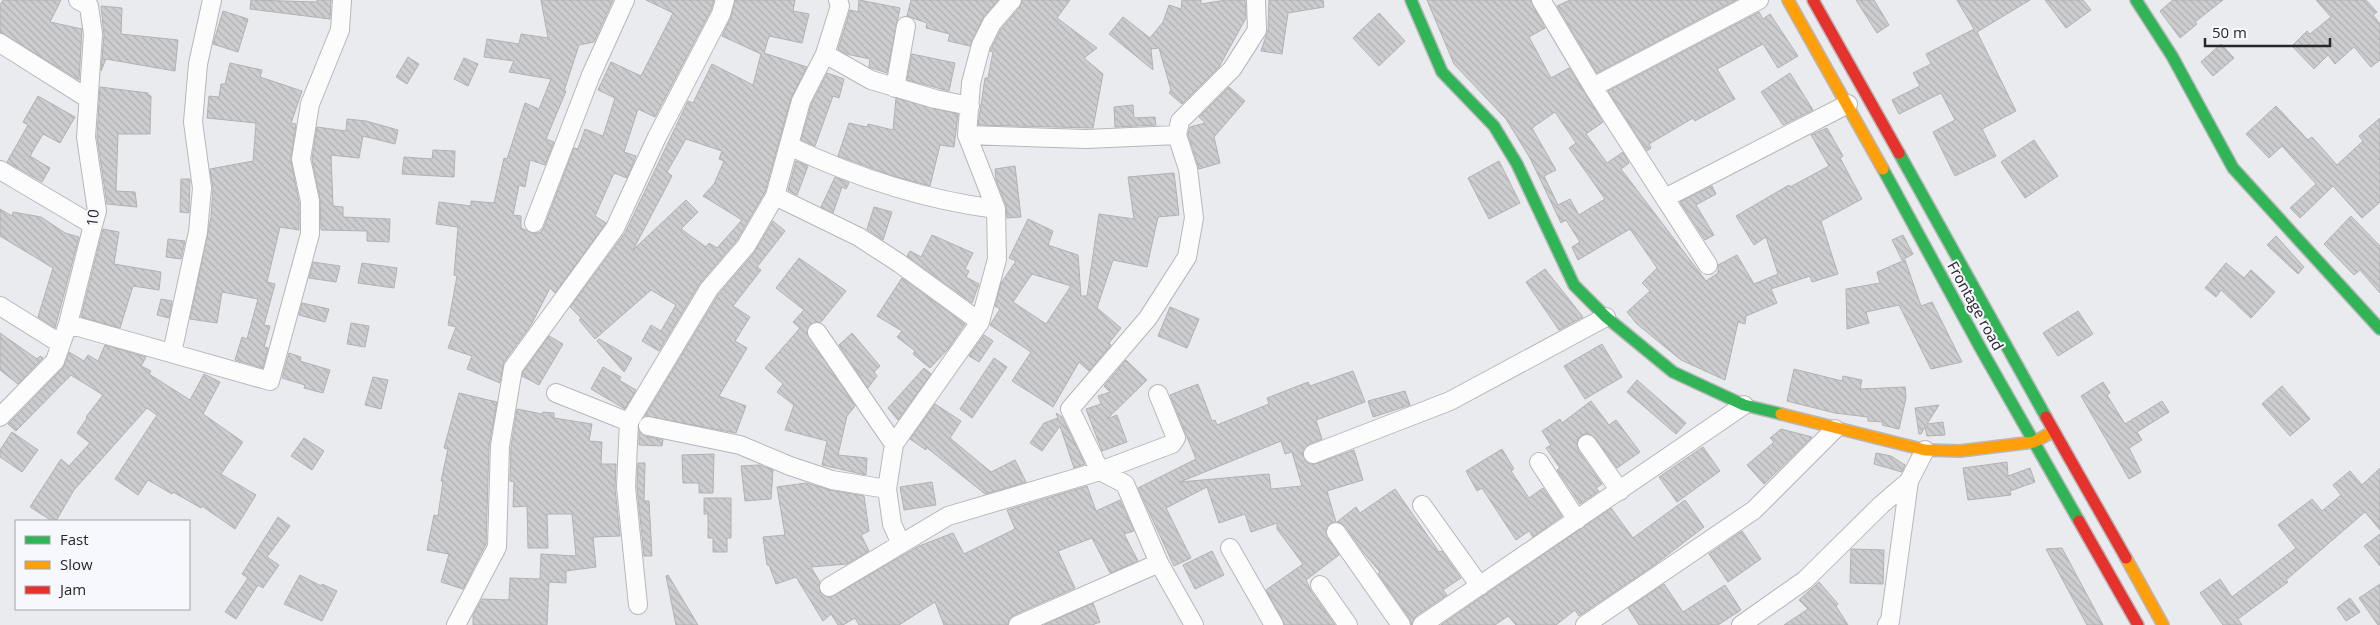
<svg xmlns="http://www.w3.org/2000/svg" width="2380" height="625" font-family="'Open Sans',sans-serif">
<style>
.building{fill:url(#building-back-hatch);stroke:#b2b2b4;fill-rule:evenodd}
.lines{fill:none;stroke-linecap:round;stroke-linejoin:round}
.street-casing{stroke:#b7b7ba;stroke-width:20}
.fast-casing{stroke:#b7b7ba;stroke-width:14}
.slow-casing{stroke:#b7b7ba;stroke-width:14}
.jam-casing{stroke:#b7b7ba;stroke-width:14}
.street{stroke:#fcfcfd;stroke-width:18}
.fast{stroke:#30b455;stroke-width:11}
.slow{stroke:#ff9f0a;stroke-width:11}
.jam{stroke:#e5322d;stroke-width:11}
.labels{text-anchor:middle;stroke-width:4;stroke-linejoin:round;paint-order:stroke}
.street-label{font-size:15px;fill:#27272a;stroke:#f7f8fd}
</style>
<defs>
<pattern id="building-back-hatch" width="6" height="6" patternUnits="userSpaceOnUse" patternTransform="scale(1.25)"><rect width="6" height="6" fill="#cdcdd0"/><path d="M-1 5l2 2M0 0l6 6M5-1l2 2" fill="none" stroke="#b0b0b3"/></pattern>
</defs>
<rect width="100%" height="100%" fill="#eaebef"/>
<path class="building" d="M3,0H61L50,22L82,29L79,80L0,32V5Z
M251,0L317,2V0H331L330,19L250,9Z
M541,0H613L594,42L579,45L564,91H566L546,139L554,142L545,165L530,160L525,187L519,185L513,215L521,216V228L535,234L541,232L544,227L574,148L578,149L585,129L603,136L615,98L598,90L611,62L641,76L673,13L646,0H714L711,10L655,117L638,109L624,152L636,156L627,178L614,173L595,216L606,223L555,293L550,288L531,325L504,362L500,383L467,369L472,356L448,348L456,327L448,325L457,276L454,275L458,227L436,224L439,202L471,206V201L494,203L504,158L507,159L525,103L539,109L551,79L509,72L514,61L484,57L487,39L519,44L521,34L548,38Z
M735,0H795L793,11L809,14L802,43L769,36L764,53L807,67L791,98L765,192L737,240L700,283L659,351L642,341L651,325L661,331L676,305L651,290L595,339L579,320L581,318L570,307L625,233L688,101L693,103L712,64L753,85L761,54L722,36L731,17ZM686,139L722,151L719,159L724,161L714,184L703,196L742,220L717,248L709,243L706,247L681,229L698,212L686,200L633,250L672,176L667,172Z
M859,0L900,8L887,73L869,67L870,59L846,54L838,49L850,10L858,12Z
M911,0H998L983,18L970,46L948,41L950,34L926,28L927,23L907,16Z
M1022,0H1070L1057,18L1097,48L1084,58L1103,74L1093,128L978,125L985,78H988L993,52L990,51L1001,29L1020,7Z
M1182,0H1201V4L1226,0H1245L1246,18L1219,67L1182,104L1169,93L1171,90L1159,48L1151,49L1153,70L1109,34L1123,17L1150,38L1163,22L1169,5L1181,9Z
M1269,0H1323L1324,7L1288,13L1282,54L1261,51L1268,30Z
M1427,0H1530L1545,28L1529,37L1551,78L1569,68L1603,122L1586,134L1607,163L1623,152L1629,163L1621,169L1706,281L1718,273V265L1737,255L1754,284L1778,274L1766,237L1754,245L1736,216L1789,185L1790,187L1829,166L1811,135L1827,128L1843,156L1840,158L1862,199L1821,221L1838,274L1812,282L1810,276L1771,289L1777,303L1746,316L1745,324L1738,322L1725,380L1681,360L1637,324L1627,312L1650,291L1642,283L1657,268L1630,229L1578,260L1572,247L1580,242L1566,220L1561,223L1530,158L1506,119L1454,64ZM1555,112L1576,143L1569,148L1605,199L1579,215L1570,199L1558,205L1544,176L1556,170L1532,128Z
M1570,0H1736L1597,73L1557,6Z
M1856,0H1874L1889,25L1877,33Z
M1957,0H2030L1977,32L2016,111L1982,129L1996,156L1955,176L1933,132L1955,120L1941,93L1899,114L1892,100L1920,86L1913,73L1931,64L1926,54L1974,29Z
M2045,0H2083L2091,10L2066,28Z
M2173,0H2223L2195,22L2197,24L2180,38L2160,11Z
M2316,0H2366L2377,12L2373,15L2380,24V60L2371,67L2354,47L2335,64L2328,55L2314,69L2292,46L2307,31L2310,34L2331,17Z
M101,6L122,8L121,34L178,40L175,71L106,59L101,71L104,35Z
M223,11L248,19L238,52L213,44Z
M1759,12L1763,19L1770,14L1798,56L1778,68L1763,44L1717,69L1735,99L1695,121L1693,118L1649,144L1651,148L1647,151L1608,91Z
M1379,13L1405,41L1379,66L1353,38Z
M2221,44L2234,58L2213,76L2201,62Z
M912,54L955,63L949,91L907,80Z
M408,57L419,64L407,84L396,77Z
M464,58L478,64L468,86L454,79Z
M230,63L262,70L260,77L302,91L291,123L296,124L291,161L299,202V230L280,227L267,282L275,284L264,325L270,326L264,347L268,348L263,368L235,360L242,337L247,339L258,299L222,292L217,323L190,319L211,217L213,189L210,169L253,161L256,123L207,118L209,96L219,97L221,84H225Z
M827,73L844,79L839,98L833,96L815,146L801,140L811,105Z
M1790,73L1813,110L1783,125L1761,92Z
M100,87L148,93V95L151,96L150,134H118L116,191L135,192L137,207L107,204L97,137Z
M1229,87L1245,101L1214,137L1220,163L1199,169L1188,134L1190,127L1205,123L1199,117Z
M38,96L75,117L60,143L43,134L30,156L50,168L42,182L7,162L28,125L23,122Z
M896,98L958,114L954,147L940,145L930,186L893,176L838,156L849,123L867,127L868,124L893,130Z
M1133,105L1134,118L1155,117L1156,125L1115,127L1114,107Z
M2276,106L2308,140L2312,137L2337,165L2363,141L2359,136L2380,118V202L2362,218L2333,186L2300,218L2290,208L2316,184L2282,146L2269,158L2246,134Z
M347,119L366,121L398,130L395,144L363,136L359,158L331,155L333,206L343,207V217L390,219L389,242L367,241V231L321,230L320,199L312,159L317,127L346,131Z
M2034,140L2058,176L2025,198L2001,162Z
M433,150L455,151L454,177L402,174L404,157L432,159Z
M796,161L808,166L797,195L788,190Z
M1499,161L1520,203L1489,219L1468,178Z
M1015,166L1021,217L1007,218L1006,205L996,180L995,169Z
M1174,173L1179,215L1158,217L1147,267L1113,260L1097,308L1121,328L1109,343L1111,345L1089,371L1079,362L1053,407L1012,381L1031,352L990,325L1000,309L995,306L1001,283L1016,261L1009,258L1028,219L1053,231L1048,245L1078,255L1081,296H1087L1099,214L1134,219L1128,177ZM1032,274L1071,286L1046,324L1013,302Z
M835,177L849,183L846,189L842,187L833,213L821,207Z
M181,179H190L189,213L180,212Z
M1712,186L1716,194L1696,205L1714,235L1705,240L1680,202Z
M874,207L892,212L883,240L867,229Z
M0,209L12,216L13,212L41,217L65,233L79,237L55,328L38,317L53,268L0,236Z
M2351,216L2380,246V293L2360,270L2354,275L2324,244Z
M773,221L785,231L757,267L761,270L733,306L750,317L735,341L747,348L719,396L746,406L736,433L645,416L718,295L754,253Z
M103,229L119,232L114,264L161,272L159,290L133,286L120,328L81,317Z
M932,235L973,253L965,269L969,271L966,277L979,284L972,303L907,256L910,251L921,257Z
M1903,235L1913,254L1902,260L1892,240Z
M2276,236L2304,267L2298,274L2267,245Z
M168,239L185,241L181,259L166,257Z
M799,258L846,291L821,322L811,324L807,333L855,406L847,416L838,455L867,458L866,475L822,465L827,441L785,430L794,405L777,392L783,384L765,368L800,328L793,322L804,310L776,288Z
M1905,260L1921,306L1932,302L1962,362L1931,369L1899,305L1866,312L1869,323L1847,329L1846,289L1880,283L1877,272Z
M313,262L340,266L336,282L309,278Z
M362,263L397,268L394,288L358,283Z
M2226,263L2244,278L2251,270L2275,292L2251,318L2221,290L2216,297L2205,288Z
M1545,269L1583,317L1559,330L1526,282Z
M902,278L965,324L948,349L930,368L913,354L915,351L897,337L902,331L877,316Z
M161,299L172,301L169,318L157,315Z
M302,303L329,309L325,322L299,315Z
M1170,307L1199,319L1187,348L1158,336Z
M2078,311L2093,334L2058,356L2043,333Z
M351,323L369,326L365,347L347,344Z
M0,333L37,359L40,356L43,358L18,384L0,370Z
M852,333L880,366L874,372L877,376L868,388L839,345Z
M984,335L993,341L979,362L969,356Z
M549,336L563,344L539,385L522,376L523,372Z
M599,339L632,358L624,372L597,341Z
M1602,344L1622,377L1585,399L1564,366Z
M105,345L146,357L141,366L151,371L149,374L190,400L204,374L220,382L203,414L243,442L221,474L256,495L235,529L202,506L201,508L173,492L172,494L148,480L138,495L115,479L157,415L147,408L74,490L56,521H52L30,507L61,459L69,466L90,443L77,433L87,418L86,417L103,395L71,375L16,431L8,424L63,368L69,352L84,361L88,355L98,361Z
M289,353L301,357L300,361L330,370L323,393L304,388L305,385L282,378Z
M994,358L1007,367L972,418L960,409Z
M1126,360L1147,380L1107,419L1117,415L1127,442L1102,451L1086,409L1101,404L1098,396L1110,392L1104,386Z
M603,367L621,377L619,380L636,390L625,409L591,389Z
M924,368L931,374L898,420L888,408Z
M1794,369L1842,381L1843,376L1862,380L1860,389L1905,387L1906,398L1899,429L1882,425L1883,422L1868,421V417L1835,413L1787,401Z
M1353,371L1365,402L1316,420L1322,439L1309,444L1302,453L1306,462L1312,465L1354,450L1363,480L1327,491L1336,522L1330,524L1326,533L1339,555L1306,580L1311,591L1335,625H1285L1266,590L1303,564L1277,529V523L1251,532L1245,514L1219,523L1207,487L1166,508L1191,558L1174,566L1138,488L1196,459L1170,395L1198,384L1212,421L1215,420L1217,425L1269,404L1267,398L1308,382L1310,386ZM1281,441L1285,454L1292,452L1302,486L1271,489L1269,474L1180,482Z
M373,377L388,380L381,409L365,405Z
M1637,380L1686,423L1676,434L1627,392Z
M2103,382L2110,393L2107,395L2125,424L2162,401L2169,412L2137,432L2142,440L2129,448L2141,472L2129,479L2081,396Z
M2282,386L2310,419L2290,436L2262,404Z
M1405,391L1410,405L1373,417L1368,401Z
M459,393L497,402L489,446L486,544L463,589L441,582L449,554L427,550L434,515L438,516L443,481H441L448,449L444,448Z
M1591,401L1609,425L1616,420L1640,452L1617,468L1595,438L1587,433L1581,436L1577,440L1578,450L1602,484L1596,488L1599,491L1580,504L1557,470L1560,468L1546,448L1551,445L1542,431L1560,419L1562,423Z
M935,404L961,421L950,438L991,472L1015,460L1026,482L985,494L926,447V450L910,439Z
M1939,405L1927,424L1943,422L1945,435L1927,436L1925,427L1921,434H1919L1915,408Z
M517,409L542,414L543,412L554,413V418L592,424L589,441L602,442L601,464H616L615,488L620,536L593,537L596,567L566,571V583L549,582L547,625H473V615L482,599L509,600L510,578L540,579L541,554L576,556L572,514H547L548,548H528L527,506L513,507L514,482L510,481L511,447Z
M1056,413L1062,417L1085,464L1074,468L1060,426L1042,451L1030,443L1044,423L1058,418Z
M1781,429L1812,437L1764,484L1747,465L1774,442L1770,438Z
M639,431L645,436L663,440L662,446L639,445Z
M12,432L38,450L22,472L0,457V450Z
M304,438L324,451L312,470L291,456Z
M1703,447L1720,471L1677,502L1659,477Z
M1502,449L1514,469L1511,471L1529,498L1543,488L1562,516L1533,537L1529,531L1516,540L1482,488L1477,491L1466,471Z
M1876,453L1891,456L1905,465L1902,472L1874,464Z
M714,454L713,493H699V483H683L682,455Z
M2007,462L2008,476L2030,468L2035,482L2010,491L2011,495L1968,500L1963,468Z
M638,463H645L644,501H649L652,556H644L637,487Z
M759,465L773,470L771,499L745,501L741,466Z
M2380,468V530L2365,512L2300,568L2286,580L2288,582L2238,619L2242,625H2223L2200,593L2220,579L2232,597L2296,548L2278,525L2312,499L2322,511L2341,495L2333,485L2350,471L2362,485Z
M932,482L936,505L904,510L900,487Z
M806,483L830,490L864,496L869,531L861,535L869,551L847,564L811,567L820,582V592L829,598L919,546L953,533L964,554L1015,529L1007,510L1087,486L1096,511L1120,500L1134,531L1124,534L1138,561L1110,573L1092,538L1058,551L1075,588L1014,615L1009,619L1008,625H944L935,602L899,625H859L855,618L843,625H838L831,614L823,621L796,577L776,584L769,565H767L763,537L785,535L777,487Z
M1395,489L1439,552L1442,551L1461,578L1443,590L1447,595L1416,616L1411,625L1410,619L1378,574L1380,572L1363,552L1345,526L1337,522L1356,507L1360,513Z
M704,498H731V538H727V552H713V538H708V514H704Z
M1685,500L1704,527L1653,566L1579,616L1575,610L1556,625H1516L1508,616L1495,625H1441L1611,508L1633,538Z
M278,517L290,526L267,557L279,565L263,588L258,585L236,619L225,612L248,578L242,574Z
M1742,531L1761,559L1728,582L1709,554Z
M2380,534V566L2364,546Z
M2062,548L2103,625H2087L2046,549Z
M1851,549L1884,550L1883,584L1850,583Z
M1212,551L1224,575L1195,589L1183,565Z
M300,575L321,586L322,584L337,591L322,621L284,604Z
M668,575L698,625H676L666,576Z
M1819,582L1838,604L1836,606L1848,625H1784L1808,609L1799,600Z
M1664,584L1683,612L1725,585L1741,610L1718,625H1639L1628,608Z
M2380,584V625H2378L2359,598Z
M2350,598L2360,612L2346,621L2337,608Z
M1093,603L1100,622L1092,625H1044Z"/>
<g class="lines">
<g class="street-casing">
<path id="street" d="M1541,0L1593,87L1708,265
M0,43L87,98
M825,54L871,80L935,99L970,106
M1593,87L1759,0
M895,88L906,26
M967,135L1086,139L1177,135
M789,146C855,177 924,200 996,209
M0,170L93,225
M775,196L859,237L899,263L980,322
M1665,198L1848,104
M534,223L591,75L625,0
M0,306L61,344
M68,324L270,381L310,234V201L301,159L310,104L340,30L342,0
M817,332L894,444
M172,353L198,232L202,188L193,122L198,64L212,0
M556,393L629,422
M0,417L55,361L68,324L93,225L97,211L86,137L93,34L89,6L78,0
M648,426L740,445L790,466L832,480L887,489
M1587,444L1620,491
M1313,454L1450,401L1606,317
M1539,462L1577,520
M1422,505L1480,586
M1336,532L1401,625
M901,544L892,524L887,489L894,444L980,322L997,259L996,209L967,135L971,83L981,45L992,23L1012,0
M1230,548L1274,625
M1320,585L1348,625
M829,587L948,516L1100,471L1172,444L1176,438L1158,394
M638,605L626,487L629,422L709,289L746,246L775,196L801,101L825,54L840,6L838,0
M456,625L497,547L500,446L513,368L615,228L657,137L721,14L725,0
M1018,625L1159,563
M1194,625L1159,563L1125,484L1100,471L1070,409L1148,318L1187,257L1194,218L1188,169L1177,135L1180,121L1232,69L1257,30L1256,0
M1422,625L1744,405
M1585,625L1754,510L1835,429
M1741,625L1805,580L1881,505L1909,481
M1887,625L1890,621L1909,481L1925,450"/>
</g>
<g class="fast-casing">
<path id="fast" d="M1411,0L1442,72L1494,126L1517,164L1574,285L1606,317L1673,372L1744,405L1781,414
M2136,0L2172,56L2233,168L2380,329
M1899,153L2046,417
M1883,169L1981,349L2079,521"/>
</g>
<g class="slow-casing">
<path id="slow" d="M1788,0L1883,169
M1781,414L1925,450L1960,451L2034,442L2054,431
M2126,558L2163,625"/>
</g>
<g class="jam-casing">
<path id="jam" d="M1813,0L1899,153
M2046,417L2126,558
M2079,521L2138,625"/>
</g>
<use href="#street" class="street"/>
<use href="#fast" class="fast"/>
<use href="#slow" class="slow"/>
<use href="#jam" class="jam"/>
</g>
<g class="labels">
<g class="street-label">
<text transform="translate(93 218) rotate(-83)" y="5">10</text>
<text transform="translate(1975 306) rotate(61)" y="5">Frontage road</text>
</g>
</g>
<rect x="15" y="520" width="175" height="90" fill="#f7f8fd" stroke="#a4a4a9"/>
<rect x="25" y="536" width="25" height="8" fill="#30b455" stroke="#a4a4a9"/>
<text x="60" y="545" font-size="15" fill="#27272a">Fast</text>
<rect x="25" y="561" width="25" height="8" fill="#ff9f0a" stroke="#a4a4a9"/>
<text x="60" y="570" font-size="15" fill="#27272a">Slow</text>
<rect x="25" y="586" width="25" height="8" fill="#e5322d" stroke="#a4a4a9"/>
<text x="60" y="595" font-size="15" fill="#27272a">Jam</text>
<path d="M2205 38v8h125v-8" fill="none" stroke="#27272a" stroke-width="2.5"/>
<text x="2212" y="38" font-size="15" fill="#27272a" stroke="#f7f8fd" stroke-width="4" paint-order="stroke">50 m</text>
</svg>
